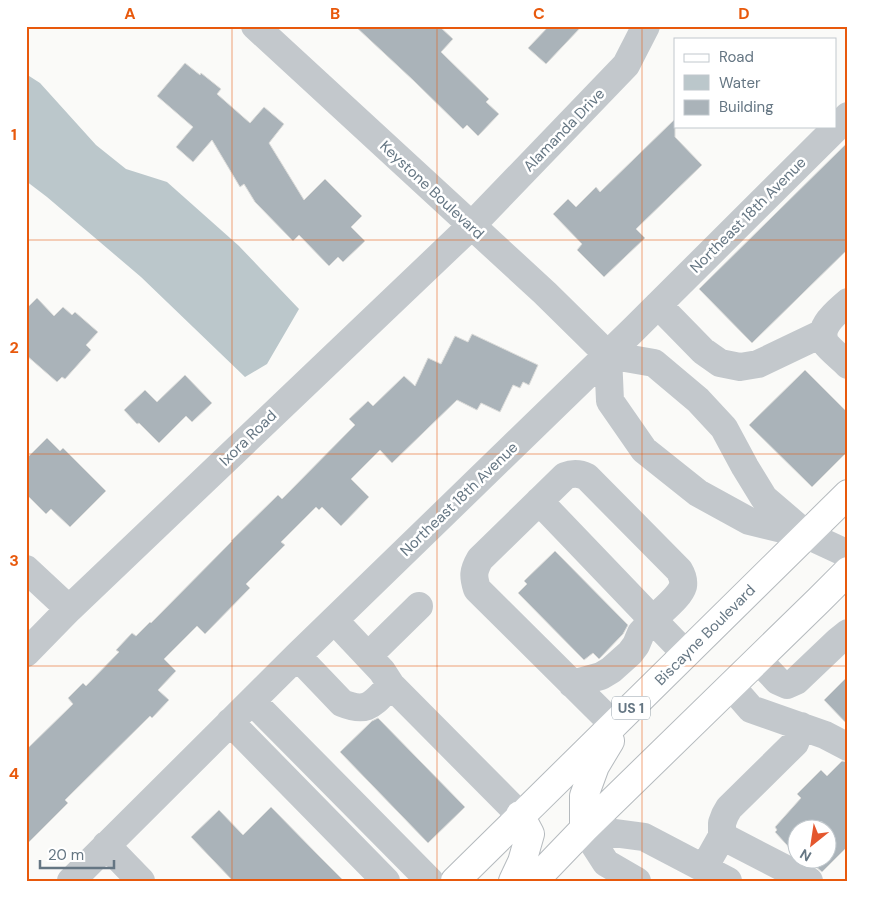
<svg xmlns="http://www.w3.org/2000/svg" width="874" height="907" font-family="'DM Sans',sans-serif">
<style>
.water{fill:#bbc7cb}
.building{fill:#aab3b9;stroke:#dcdcda}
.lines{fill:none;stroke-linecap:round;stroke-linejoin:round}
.major-casing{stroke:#b5babe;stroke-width:30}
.minor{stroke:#c3c8cc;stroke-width:28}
.major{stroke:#fff;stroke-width:28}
.grid{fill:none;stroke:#e8590c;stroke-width:1;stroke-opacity:0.55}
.labels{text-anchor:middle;stroke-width:5;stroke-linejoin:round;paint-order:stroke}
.shield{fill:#fff;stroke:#939fa8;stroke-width:1}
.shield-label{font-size:14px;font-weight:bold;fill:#657683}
.street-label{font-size:15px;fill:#657683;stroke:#fff}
.neatline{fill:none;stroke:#e8590c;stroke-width:2}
.grid-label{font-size:16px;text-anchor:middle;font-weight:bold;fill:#e8590c}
</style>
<rect width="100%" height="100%" fill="#fafaf8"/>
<path class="water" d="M26,74L40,83L96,145L126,169L167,182L239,246L299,309L267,364L245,377L141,277L47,197L26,181Z"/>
<path class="building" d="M355,26H439L453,39L441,52L489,99L486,102L499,114L478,136L467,125L463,129L414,81Z
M549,26H582L546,64L528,48Z
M185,63L200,75L201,73L221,89L217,94L250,123L264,107L284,124L269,143L304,200L325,179L362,216L351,227L365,241L343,262L338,257L329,266L299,235L293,241L255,202L244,184L240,187L212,140L193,162L176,147L193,127L157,96Z
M675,119V137L702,165L636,229L645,238L604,277L577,250L582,244L553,214L568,199L576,207L596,187L600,192Z
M848,142V249L752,343L699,289Z
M37,298L54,316L63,307L72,315L75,312L98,332L86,345L91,350L65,379L62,377L57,382L26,355V309Z
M472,334L538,365L529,385L523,382L520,388L513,385L500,412L481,403L477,410L457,400L392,463L380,450L351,479L369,497L341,526L322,507L319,510L316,507L281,542L285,545L246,584L250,588L205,634L197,626L164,659L176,671L158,690L169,700L152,718L150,716L65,800L68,803L26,845V750L73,704L68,698L83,683L86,686L119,652L116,650L132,633L136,636L150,622L151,623L232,541H231L278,495L282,499L355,425L349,419L368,401L373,406L404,376L415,386L428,358L441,364L455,336L468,342Z
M805,370L848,413V451L812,487L749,425Z
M185,375L212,403L192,422L186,416L159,443L139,423L137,424L124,410L145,390L157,402Z
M47,438L60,451L63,448L106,491L70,527L51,509L46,514L26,494V459Z
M555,551L628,625L623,634L599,659L593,653L584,660L518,593L527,584L524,581Z
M848,676V725L824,700Z
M378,718L465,807L428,843L340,752L372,721Z
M842,761L848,762V846L822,872L808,860H826V830H796V855L775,832L777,830L775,827L801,798L797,794L821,770L827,776Z
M271,807L319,856L344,881H233L191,837L219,810L243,835Z"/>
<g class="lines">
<g class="major-casing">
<path id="major" d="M584,829V796L595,766L610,741
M455,881L848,494
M513,881L522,862L530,834L520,815
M534,881L584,829L819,600L848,571"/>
</g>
<path class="minor" d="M255,26L545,293L608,355L654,363L698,400L724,428L745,467L764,498L807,535
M848,302C837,312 814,329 827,345C833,352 841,358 848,365
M658,305L703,351L720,363L740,367L758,364L823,333
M608,355L610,401L644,450L698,493L749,521L807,535L848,554
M539,501L653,620L641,633L636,645L630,653L611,670L601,676L572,684
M26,569L69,609
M334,620L382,671L391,685
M26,653L69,609L471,226L626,65L646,26
M297,656L342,703C369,714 373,703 391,685L520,815
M368,656L419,606
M758,660L778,681L787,685L796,681L838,641L848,633
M731,686L751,709L825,735L848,747
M252,701L430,881
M230,722L386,881
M614,725L477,589C473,576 473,571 480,559L565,476C573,473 579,473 587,477L679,570C682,575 684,580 683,586C680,597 661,611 653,620L686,654
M584,829L644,837L728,881
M584,829L606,863L637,881
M722,836L809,881
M106,845L141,881
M704,868L722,836V823L725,815L729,808L795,743L801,726
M71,881L297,656L633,330L848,116"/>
<use href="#major" class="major"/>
</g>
<path class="grid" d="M232,26V881M437,26V881M642,26V881M26,240H848M26,454H848M26,666H848"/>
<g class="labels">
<rect class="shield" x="612" y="696.5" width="38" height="23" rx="4"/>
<g class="shield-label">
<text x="631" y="713">US 1</text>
</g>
<g class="street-label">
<text transform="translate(564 130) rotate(-46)" y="5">Alamanda Drive</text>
<text transform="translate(432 190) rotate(43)" y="5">Keystone Boulevard</text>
<text transform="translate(748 215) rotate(-45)" y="5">Northeast 18th Avenue</text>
<text transform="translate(248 438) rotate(-44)" y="5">Ixora Road</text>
<text transform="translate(459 499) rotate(-44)" y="5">Northeast 18th Avenue</text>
<text transform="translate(705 635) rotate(-45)" y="5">Biscayne Boulevard</text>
</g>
</g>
<rect width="874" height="907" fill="none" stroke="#ffffff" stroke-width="55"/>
<rect x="674" y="38" width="162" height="90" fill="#ffffff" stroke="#c1c8cd"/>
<rect x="684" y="54" width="25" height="8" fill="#ffffff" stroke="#c1c8cd"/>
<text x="719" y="62" font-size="15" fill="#657683">Road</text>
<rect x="684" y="75" width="25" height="15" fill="#bbc7cb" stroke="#c1c8cd"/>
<text x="719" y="88" font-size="15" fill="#657683">Water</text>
<rect x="684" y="100" width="25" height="15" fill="#aab3b9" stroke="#c1c8cd"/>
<text x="719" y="112" font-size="15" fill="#657683">Building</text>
<g transform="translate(812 844) rotate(210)"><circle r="24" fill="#ffffff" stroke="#c1c8cd"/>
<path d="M0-4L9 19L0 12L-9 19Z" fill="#e4572e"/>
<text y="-8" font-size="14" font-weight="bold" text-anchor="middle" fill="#657683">N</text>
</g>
<path d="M40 860v8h74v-8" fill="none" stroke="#657683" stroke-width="2.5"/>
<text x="48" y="860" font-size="15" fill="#657683" stroke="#ffffff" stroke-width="4" paint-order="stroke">20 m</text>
<rect x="28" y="28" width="818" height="852" class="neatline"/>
<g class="grid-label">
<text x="130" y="19">A</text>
<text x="335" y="19">B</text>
<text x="539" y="19">C</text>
<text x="744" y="19">D</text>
<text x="14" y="140">1</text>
<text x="14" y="353">2</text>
<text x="14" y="566">3</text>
<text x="14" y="779">4</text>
</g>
</svg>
